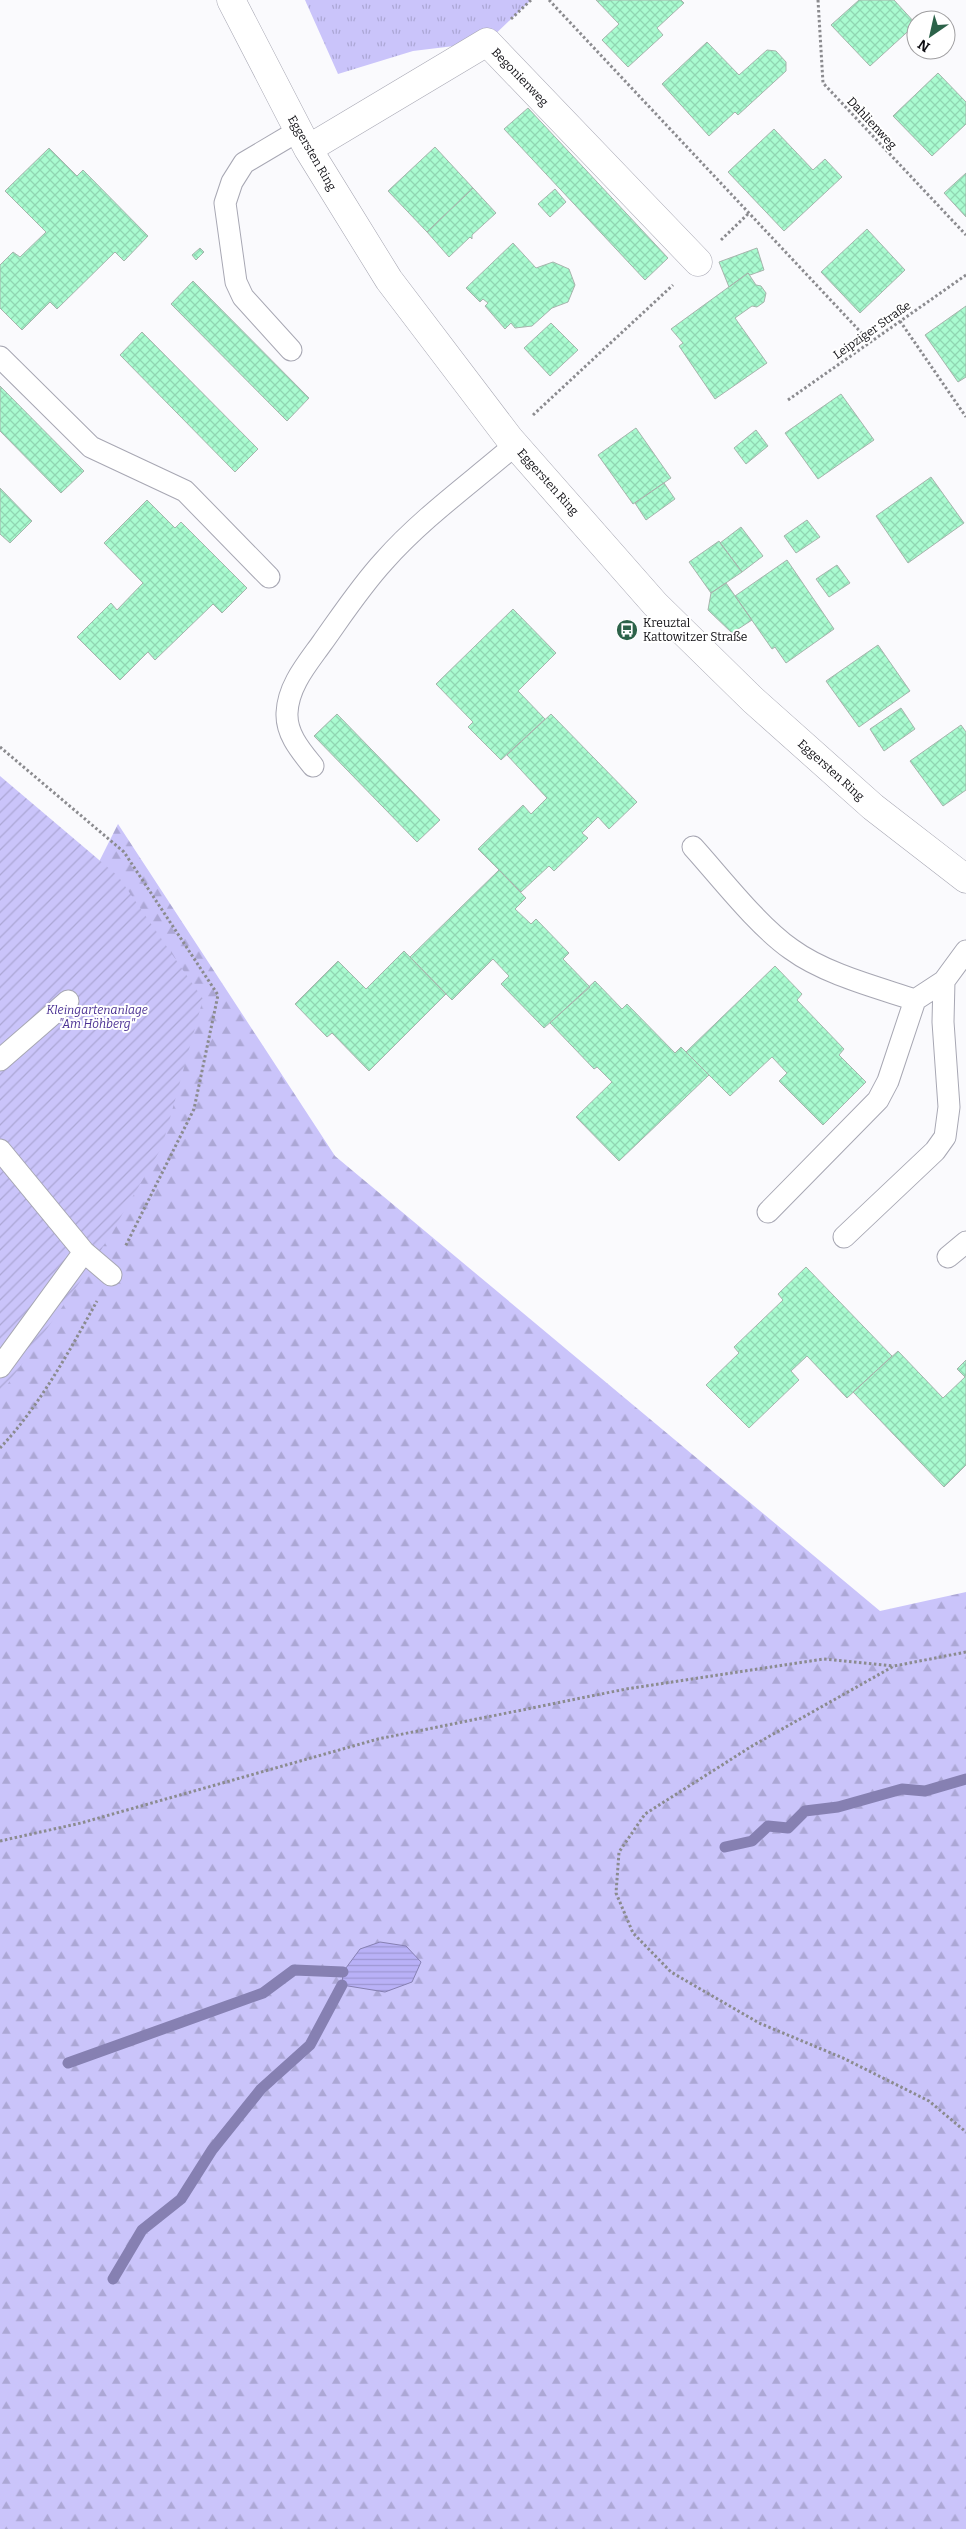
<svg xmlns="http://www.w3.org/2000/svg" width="966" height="2529" font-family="Bitter,serif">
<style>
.forest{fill:url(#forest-firs)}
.park{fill:url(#park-tufts)}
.garden{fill:url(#garden-furrows)}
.water{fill:url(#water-rules);stroke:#8680b2}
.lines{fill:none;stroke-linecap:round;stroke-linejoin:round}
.stream{stroke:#8680b2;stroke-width:11}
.building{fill:url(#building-cross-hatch);stroke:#a6b4ac}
.service-casing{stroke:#a7a7b3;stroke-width:23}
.minor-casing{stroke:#a7a7b3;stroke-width:29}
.path{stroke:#8b8b8f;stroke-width:3;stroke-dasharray:2.5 2.5;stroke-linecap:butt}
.service{stroke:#fff;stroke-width:21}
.minor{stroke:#fff;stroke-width:28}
.labels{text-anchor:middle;stroke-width:4;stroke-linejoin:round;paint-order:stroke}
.street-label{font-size:12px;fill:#0e0d12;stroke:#fff}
.poi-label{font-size:12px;fill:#0e0d12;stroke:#fff;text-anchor:start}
.park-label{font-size:12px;font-style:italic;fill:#492f92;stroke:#fff}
</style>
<defs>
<pattern id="forest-firs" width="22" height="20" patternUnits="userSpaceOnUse" patternTransform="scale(1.25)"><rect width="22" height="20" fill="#cac4fa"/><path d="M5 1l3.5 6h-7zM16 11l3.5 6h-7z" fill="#aca7d5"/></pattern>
<pattern id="park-tufts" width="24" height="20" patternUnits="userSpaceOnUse" patternTransform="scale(1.25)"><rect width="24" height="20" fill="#cac4fa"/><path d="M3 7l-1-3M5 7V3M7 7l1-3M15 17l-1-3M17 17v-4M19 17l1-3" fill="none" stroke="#aca7d5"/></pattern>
<pattern id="garden-furrows" width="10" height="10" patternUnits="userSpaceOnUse" patternTransform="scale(1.25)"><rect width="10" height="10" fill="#cac4fa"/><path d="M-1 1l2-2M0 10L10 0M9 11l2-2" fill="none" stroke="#aca7d5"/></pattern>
<pattern id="water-rules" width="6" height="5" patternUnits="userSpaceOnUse" patternTransform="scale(1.25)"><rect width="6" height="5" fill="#b9b1f7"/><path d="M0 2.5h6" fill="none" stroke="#9e97d3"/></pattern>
<pattern id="building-cross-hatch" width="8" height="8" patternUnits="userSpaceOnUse" patternTransform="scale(1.25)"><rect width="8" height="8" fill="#a9fbd0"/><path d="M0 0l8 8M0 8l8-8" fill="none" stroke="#90d6b2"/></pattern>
</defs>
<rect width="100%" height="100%" fill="#fafafd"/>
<path class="forest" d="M118,824L335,1156L880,1611L966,1592V2529H0V1059Z"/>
<path class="park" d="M305,0H531L487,42L413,51L338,74Z"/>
<path class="garden" d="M0,776L118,876L203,999L162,1147L94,1262L0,1395Z"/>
<path class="water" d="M380,1942L406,1946L421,1962L412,1982L385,1992L342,1985L343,1972L360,1949Z"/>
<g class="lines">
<path class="stream" d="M725,1847L752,1841L768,1826L788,1828L805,1811L838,1807L902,1789L925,1791L966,1779
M68,2063L263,1993L294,1970L343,1972
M113,2279L142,2230L181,2199L212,2150L261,2089L310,2045L342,1985"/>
</g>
<path class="building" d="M596,0H681L684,3L657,28L663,35L628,67L602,40L619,24Z
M859,0H894L916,24L870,66L831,25Z
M707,42L739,75L767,50L776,51L786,62V71L738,115L735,112L709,136L662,84Z
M938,73L966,102V124L932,156L893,116Z
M528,108L668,258L645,280L504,129Z
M774,129L813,170L825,159L842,177L784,231L728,172Z
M435,147L473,188L427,232L388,191Z
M49,148L77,176L83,170L148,236L124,261L115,252L57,309L50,302L22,330L0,308V265L13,252L20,257L46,232L5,191Z
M966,173V217L944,193Z
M473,188L496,213L472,235V239L470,237L449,257L427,232Z
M555,189L566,202L550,217L538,204Z
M867,229L905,270L860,313L821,272Z
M513,243L536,268L553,262L569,269L575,285L568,302L552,308L532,326L515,328L511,323L505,329L485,306L488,303L483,299L480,302L466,288Z
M200,248L204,252L196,260L192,255Z
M757,248L764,270L750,275L748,273L729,287L719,262Z
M748,273L756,285L761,286L766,293L764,302L757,307L752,306L735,318L767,363L715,399L679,346L683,343L671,329Z
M193,281L309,398L287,421L171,304Z
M966,306V377L958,382L925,335Z
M551,323L578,350L550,376L524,348Z
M142,332L258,449L235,472L120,355Z
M0,386L84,471L61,493L0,431Z
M841,394L874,440L818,479L785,433Z
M636,428L671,478L633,504L598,455Z
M756,430L768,446L746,464L734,448Z
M931,477L964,523L908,563L876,516Z
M664,483L675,499L646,520L635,503Z
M0,488L32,521L10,543L0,534Z
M147,500L175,528L181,522L247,588L222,613L213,604L155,660L148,652L120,680L77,637L111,603L117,610L143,583L104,543Z
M807,520L820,537L796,553L784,536Z
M741,527L763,556L742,572L720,543Z
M719,541L742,572L711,593L689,562Z
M787,560L834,629L786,663L775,647L772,649L735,596Z
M837,565L850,583L829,597L816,579Z
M726,583L752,620L732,633L708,610L711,593Z
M513,609L556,653L518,691L545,719L501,760L468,727L473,722L436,684Z
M878,645L910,691L859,727L826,681Z
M901,708L915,729L884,751L870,729Z
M337,714L440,820L417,842L314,736Z
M551,714L637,802L609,829L598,817L582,833L588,838L554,871L549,866L521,892L478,849L523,805L531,814L547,798L507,755Z
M961,725L966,732V790L943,806L910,761Z
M499,870L526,898L515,909L531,924L536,919L569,953L563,959L590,987L544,1028L501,984L509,976L493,959L452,1000L410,957Z
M404,951L446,994L369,1071L332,1033L327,1037L295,1004L338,961L366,989Z
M775,966L802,994L797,1000L844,1049L839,1055L866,1082L823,1125L779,1081L787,1073L772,1057L730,1096L686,1052Z
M595,981L622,1009L627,1004L675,1053L681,1047L709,1075L619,1161L576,1117L612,1082L597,1067L594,1069L550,1023Z
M806,1267L892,1356L847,1398L807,1356L791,1371L799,1380L749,1428L706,1385L739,1353L734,1347L783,1300L778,1294Z
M898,1351L943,1398L965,1377L957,1369L966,1360V1465L944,1487L853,1392Z"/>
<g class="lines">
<g class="service-casing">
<path id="service" d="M291,350L243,297L236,282L225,203L232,182L244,163L298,131
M0,357L91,447L185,491L269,577
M313,766C301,751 286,734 287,713C288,686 307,664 322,643C342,615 361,586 384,561C422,518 471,483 515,445
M693,847C721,878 757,925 791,949C825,974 876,987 915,1000
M0,1060L68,1001
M0,1150L84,1252L0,1367
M768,1212L878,1100L888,1081L915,1000L944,981
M844,1237L935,1151L945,1137L949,1107L943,1022L944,981L966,951
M84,1252L111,1275
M948,1257L966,1242"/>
</g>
<g class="minor-casing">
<path id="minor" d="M231,0L308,149L389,280L509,438L655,604L753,700L873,807L966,879
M308,149L487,42L698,262"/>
</g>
<path class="path" d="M549,0L870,342
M818,0L823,83L966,235
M511,19L531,0
M721,240L749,213
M900,321L966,417
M788,400L966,275
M533,415L673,285
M0,747L124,852L218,995L194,1109L125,1247
M0,1448C39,1407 70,1350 97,1301
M966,1652L894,1666L752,1746L645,1814L619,1852L616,1893L633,1933L671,1972L759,2023L843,2058L929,2101L966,2132
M0,1841L81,1823L378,1739L626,1689L824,1659L894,1666"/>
<use href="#service" class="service"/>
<use href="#minor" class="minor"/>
</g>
<defs>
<g id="bus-disc" transform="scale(1.125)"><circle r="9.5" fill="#2c6249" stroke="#fff"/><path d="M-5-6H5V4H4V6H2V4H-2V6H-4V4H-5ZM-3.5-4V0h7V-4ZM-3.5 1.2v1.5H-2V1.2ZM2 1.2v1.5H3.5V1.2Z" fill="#fff"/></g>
</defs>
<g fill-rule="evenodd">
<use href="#bus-disc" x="627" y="630"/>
</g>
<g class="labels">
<g class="street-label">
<text transform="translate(520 77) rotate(46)" y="4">Begonienweg</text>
<text transform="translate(872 123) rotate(47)" y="4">Dahlienweg</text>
<text transform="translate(312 153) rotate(60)" y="4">Eggersten Ring</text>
<text transform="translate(872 330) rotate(-35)" y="4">Leipziger Straße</text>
<text transform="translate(548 482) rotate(48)" y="4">Eggersten Ring</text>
<text transform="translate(831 770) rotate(42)" y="4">Eggersten Ring</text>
</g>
<g class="poi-label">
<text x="643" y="627">Kreuztal<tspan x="643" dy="14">Kattowitzer Straße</tspan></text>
</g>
<g class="park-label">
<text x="97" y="1014">Kleingartenanlage<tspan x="97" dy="14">"Am Höhberg"</tspan></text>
</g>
</g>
<g transform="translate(931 35) rotate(214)"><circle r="24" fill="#ffffff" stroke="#9f9ea0"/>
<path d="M0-4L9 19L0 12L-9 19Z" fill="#2c6249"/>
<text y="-8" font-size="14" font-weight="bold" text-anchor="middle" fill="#0e0d12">N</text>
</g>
</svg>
